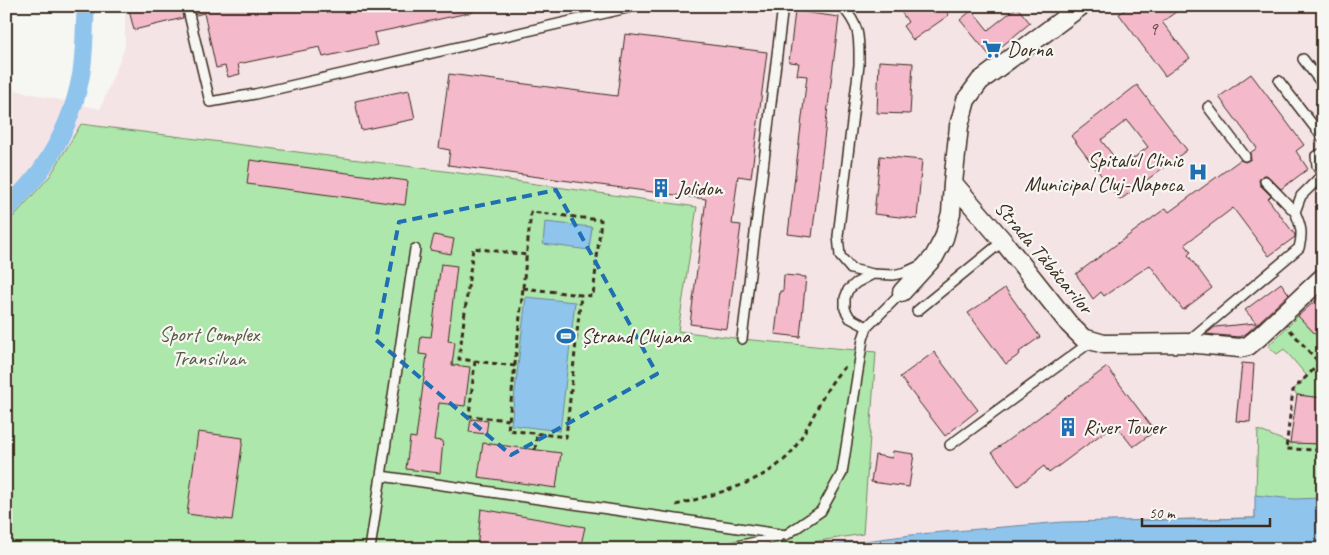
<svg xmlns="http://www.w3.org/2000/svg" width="1329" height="555" font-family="Caveat,sans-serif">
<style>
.built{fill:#f5e4e6}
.green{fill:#aee7ab;stroke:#748864}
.water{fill:#8fc4ed;stroke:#6d869a}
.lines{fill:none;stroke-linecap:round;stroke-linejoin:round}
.canal{stroke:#8fc4ed;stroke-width:18}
.building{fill:#f4bacb;stroke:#3b2a1e;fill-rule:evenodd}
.lane-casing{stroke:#3b2a1e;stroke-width:12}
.street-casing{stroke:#3b2a1e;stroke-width:21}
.path{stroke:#3b2a1e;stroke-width:3;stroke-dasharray:5 4;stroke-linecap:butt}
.lane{stroke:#f6f6f2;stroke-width:9}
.street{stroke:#f6f6f2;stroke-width:18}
.marked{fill:none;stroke:#1f6fb2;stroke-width:4;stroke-dasharray:10 6;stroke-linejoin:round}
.labels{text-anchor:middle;stroke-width:4.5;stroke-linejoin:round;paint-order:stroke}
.number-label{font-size:19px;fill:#694e49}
.poi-label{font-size:21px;fill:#3b2a1e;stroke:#f6f6f2;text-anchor:start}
.street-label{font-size:21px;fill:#3b2a1e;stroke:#f6f6f2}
.park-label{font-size:21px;fill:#585941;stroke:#f6f6f2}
</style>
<rect width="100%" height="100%" fill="#f6f6f2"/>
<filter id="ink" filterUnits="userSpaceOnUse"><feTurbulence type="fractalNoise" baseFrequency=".02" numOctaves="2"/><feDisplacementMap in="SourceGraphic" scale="10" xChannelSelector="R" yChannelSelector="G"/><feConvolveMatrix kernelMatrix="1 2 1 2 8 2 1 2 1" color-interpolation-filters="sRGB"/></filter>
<g filter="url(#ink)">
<path class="built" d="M125,6H1323V498L1256,495L1255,518L1063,522L919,534L803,549H6V88L100,109L125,47Z"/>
<path class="green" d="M81,124L452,172L697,207L678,331L742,339L876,352L863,534L769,549H6V225L50,176Z
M1298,316L1323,342V398L1297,395L1293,390L1307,376L1284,349L1277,354L1268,346Z
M1258,430L1290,443L1323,444V541L1144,520L1255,518Z"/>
<path class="water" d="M545,222L592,227L589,250L543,244Z
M526,297L575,302L560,431L511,425Z
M1255,495L1294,499L1323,498V549H803L919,534L1063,522L1255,518Z"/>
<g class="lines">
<path class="canal" d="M6,211C17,197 31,184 41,170C61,141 75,109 81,75C85,53 84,29 86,6"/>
</g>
<path class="building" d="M128,6H181L183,18L134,30Z
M193,6H472L473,12L374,33L377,45L323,57L320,47L238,64L240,74L228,77L225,66L216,68L204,13L196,15Z
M897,6H943L949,15L913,40L903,26L908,22Z
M1130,6H1184L1162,22L1190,58L1165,76L1119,14Z
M1017,7L1030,23L990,56L960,20L972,10L988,30Z
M795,11L839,17L812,237L788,234L807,76L797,75L799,63L789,62Z
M625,34L767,52L751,178L738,176L732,224L741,225L727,329L690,324L706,199L448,165L450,150L439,148L449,74L617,96Z
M879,61L913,63L910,114L877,113Z
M1251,74L1304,145L1296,151L1308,169L1281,189L1267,175H1263L1259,180L1260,185L1271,196L1268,199L1295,235V237L1269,256L1233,208L1185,244L1191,252L1188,255L1212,288L1183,310L1150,265L1104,296L1101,292L1093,299L1076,274L1166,208L1169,212L1240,160L1245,162L1251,159L1250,153L1257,148L1219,97Z
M1137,85L1187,150L1120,200L1071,136ZM1127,120L1148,147L1122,167L1101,140Z
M409,90L415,119L361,130L355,101Z
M880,156L922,160L917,219L874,214Z
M250,160L408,181L405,205L247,184Z
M434,235L454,239L451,254L430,250Z
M441,264L457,266L448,341L455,342L452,365L470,367L465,406L439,403L434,440L443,441L440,473L406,469L410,437L416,438L427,355L419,354L421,336L431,337Z
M784,275L806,277L800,337L775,334L780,291H783Z
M1281,283L1289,294L1247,333L1239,337L1206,334L1215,327L1256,323L1245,310Z
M1005,288L1040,337L1019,352L1020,354L1006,364L968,313Z
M1323,294V342L1298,316Z
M934,352L978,410L945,436L900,377Z
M1242,363L1254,364L1250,422L1236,421Z
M1107,367L1155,431L1133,447L1115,424L1049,473L1044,466L1018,486L992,452Z
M1297,395L1323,398V444L1290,443Z
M471,419L488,421L486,434L469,432Z
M198,432L243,438L232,520L187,514Z
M483,443L561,453L556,488L478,477Z
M893,451L914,454L909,487L871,482L875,455L892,458Z
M481,509L585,527L580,549H477Z"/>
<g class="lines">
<g class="lane-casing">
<path id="lane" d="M187,6L210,102L255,94L636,6
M842,6C861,28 859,37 859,65L838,236L840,256L851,269L873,274
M1303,59L1323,85
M1279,81L1323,138
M1208,107L1245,156
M1323,153L1316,156L1317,166L1323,176
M1265,181L1295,212
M902,292L867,327L850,318L845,309V298L848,290L856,283L873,274L893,275L906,272L919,266
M917,311L1003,241
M742,339L783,6
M1188,341L1299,248C1303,233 1301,226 1295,212L1301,196L1322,175
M950,445L1092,341
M381,476L786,535L821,511L842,473L863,339L867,327
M370,549L415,249
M723,549L779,537"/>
</g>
<g class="street-casing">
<path id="street" d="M953,183L1003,241L1069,324L1083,338L1104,344L1186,343L1240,348L1248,346L1259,337L1323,277
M902,292L934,257L944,238L951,213L953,183L959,126L966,100L980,81L1081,6"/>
</g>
<path class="path" d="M523,288L581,295L566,437L508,430Z
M523,288L531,212L601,220L593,296L581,295
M1290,330L1323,367
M475,361L469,416L509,420
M1320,363L1293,390L1286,449L1323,450
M515,366L459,359L473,248L527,255
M535,450L537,434
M676,505C711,495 757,485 785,459C792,453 798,443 803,434C817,412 826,384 846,366"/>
<use href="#lane" class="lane"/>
<use href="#street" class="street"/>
</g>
</g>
<path class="marked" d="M556,190L657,374L511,455L376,340L399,222Z"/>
<defs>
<g id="supermarket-bare" transform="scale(1.5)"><path d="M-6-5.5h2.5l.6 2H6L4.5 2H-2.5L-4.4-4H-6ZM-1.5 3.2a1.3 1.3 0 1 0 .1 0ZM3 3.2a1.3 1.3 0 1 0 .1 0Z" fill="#1f6fb2" stroke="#f6f6f2" stroke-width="2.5" paint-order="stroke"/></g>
<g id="hospital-bare" transform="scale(1.5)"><path d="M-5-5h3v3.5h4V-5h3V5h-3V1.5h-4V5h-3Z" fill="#1f6fb2" stroke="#f6f6f2" stroke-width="2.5" paint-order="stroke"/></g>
<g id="building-bare" transform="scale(1.5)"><path d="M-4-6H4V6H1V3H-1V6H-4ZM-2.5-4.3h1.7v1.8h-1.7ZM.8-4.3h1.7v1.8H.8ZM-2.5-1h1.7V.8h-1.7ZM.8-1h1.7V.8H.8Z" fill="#1f6fb2" stroke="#f6f6f2" stroke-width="2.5" paint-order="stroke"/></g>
<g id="stadium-bare" transform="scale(1.5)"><path d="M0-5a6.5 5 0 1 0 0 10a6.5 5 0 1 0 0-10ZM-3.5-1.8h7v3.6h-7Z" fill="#1f6fb2" stroke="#f6f6f2" stroke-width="2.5" paint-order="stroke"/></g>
</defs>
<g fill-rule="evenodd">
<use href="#supermarket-bare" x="992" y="49"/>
<use href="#hospital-bare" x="1198" y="172"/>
<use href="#building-bare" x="661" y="188"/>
<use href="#stadium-bare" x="566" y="336"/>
<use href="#building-bare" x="1068" y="427"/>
</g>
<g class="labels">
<g class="number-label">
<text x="1153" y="35">9</text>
</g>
<g class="poi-label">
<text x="1007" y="56">Dorna</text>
<text x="1183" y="167" text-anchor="end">Spitalul Clinic<tspan x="1183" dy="24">Municipal Cluj-Napoca</tspan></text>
<text x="676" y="195">Jolidon</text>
<text x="581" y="343">Ștrand Clujana</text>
<text x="1083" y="434">River Tower</text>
</g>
<g class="street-label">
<text transform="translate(1044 257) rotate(50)" y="7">Strada Tăbăcarilor</text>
</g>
<g class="park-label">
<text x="209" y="341">Sport Complex<tspan x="209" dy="24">Transilvan</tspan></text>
</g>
</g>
<rect width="1329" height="555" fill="none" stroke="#f6f6f2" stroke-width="25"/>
<rect x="12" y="12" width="1304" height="530" fill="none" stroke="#3b2a1e" stroke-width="2" filter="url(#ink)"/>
<path d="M1142 518v8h128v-8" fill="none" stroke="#3b2a1e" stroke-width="2.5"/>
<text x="1149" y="518" font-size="15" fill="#3b2a1e" stroke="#f6f6f2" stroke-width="4" paint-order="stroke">50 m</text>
</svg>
